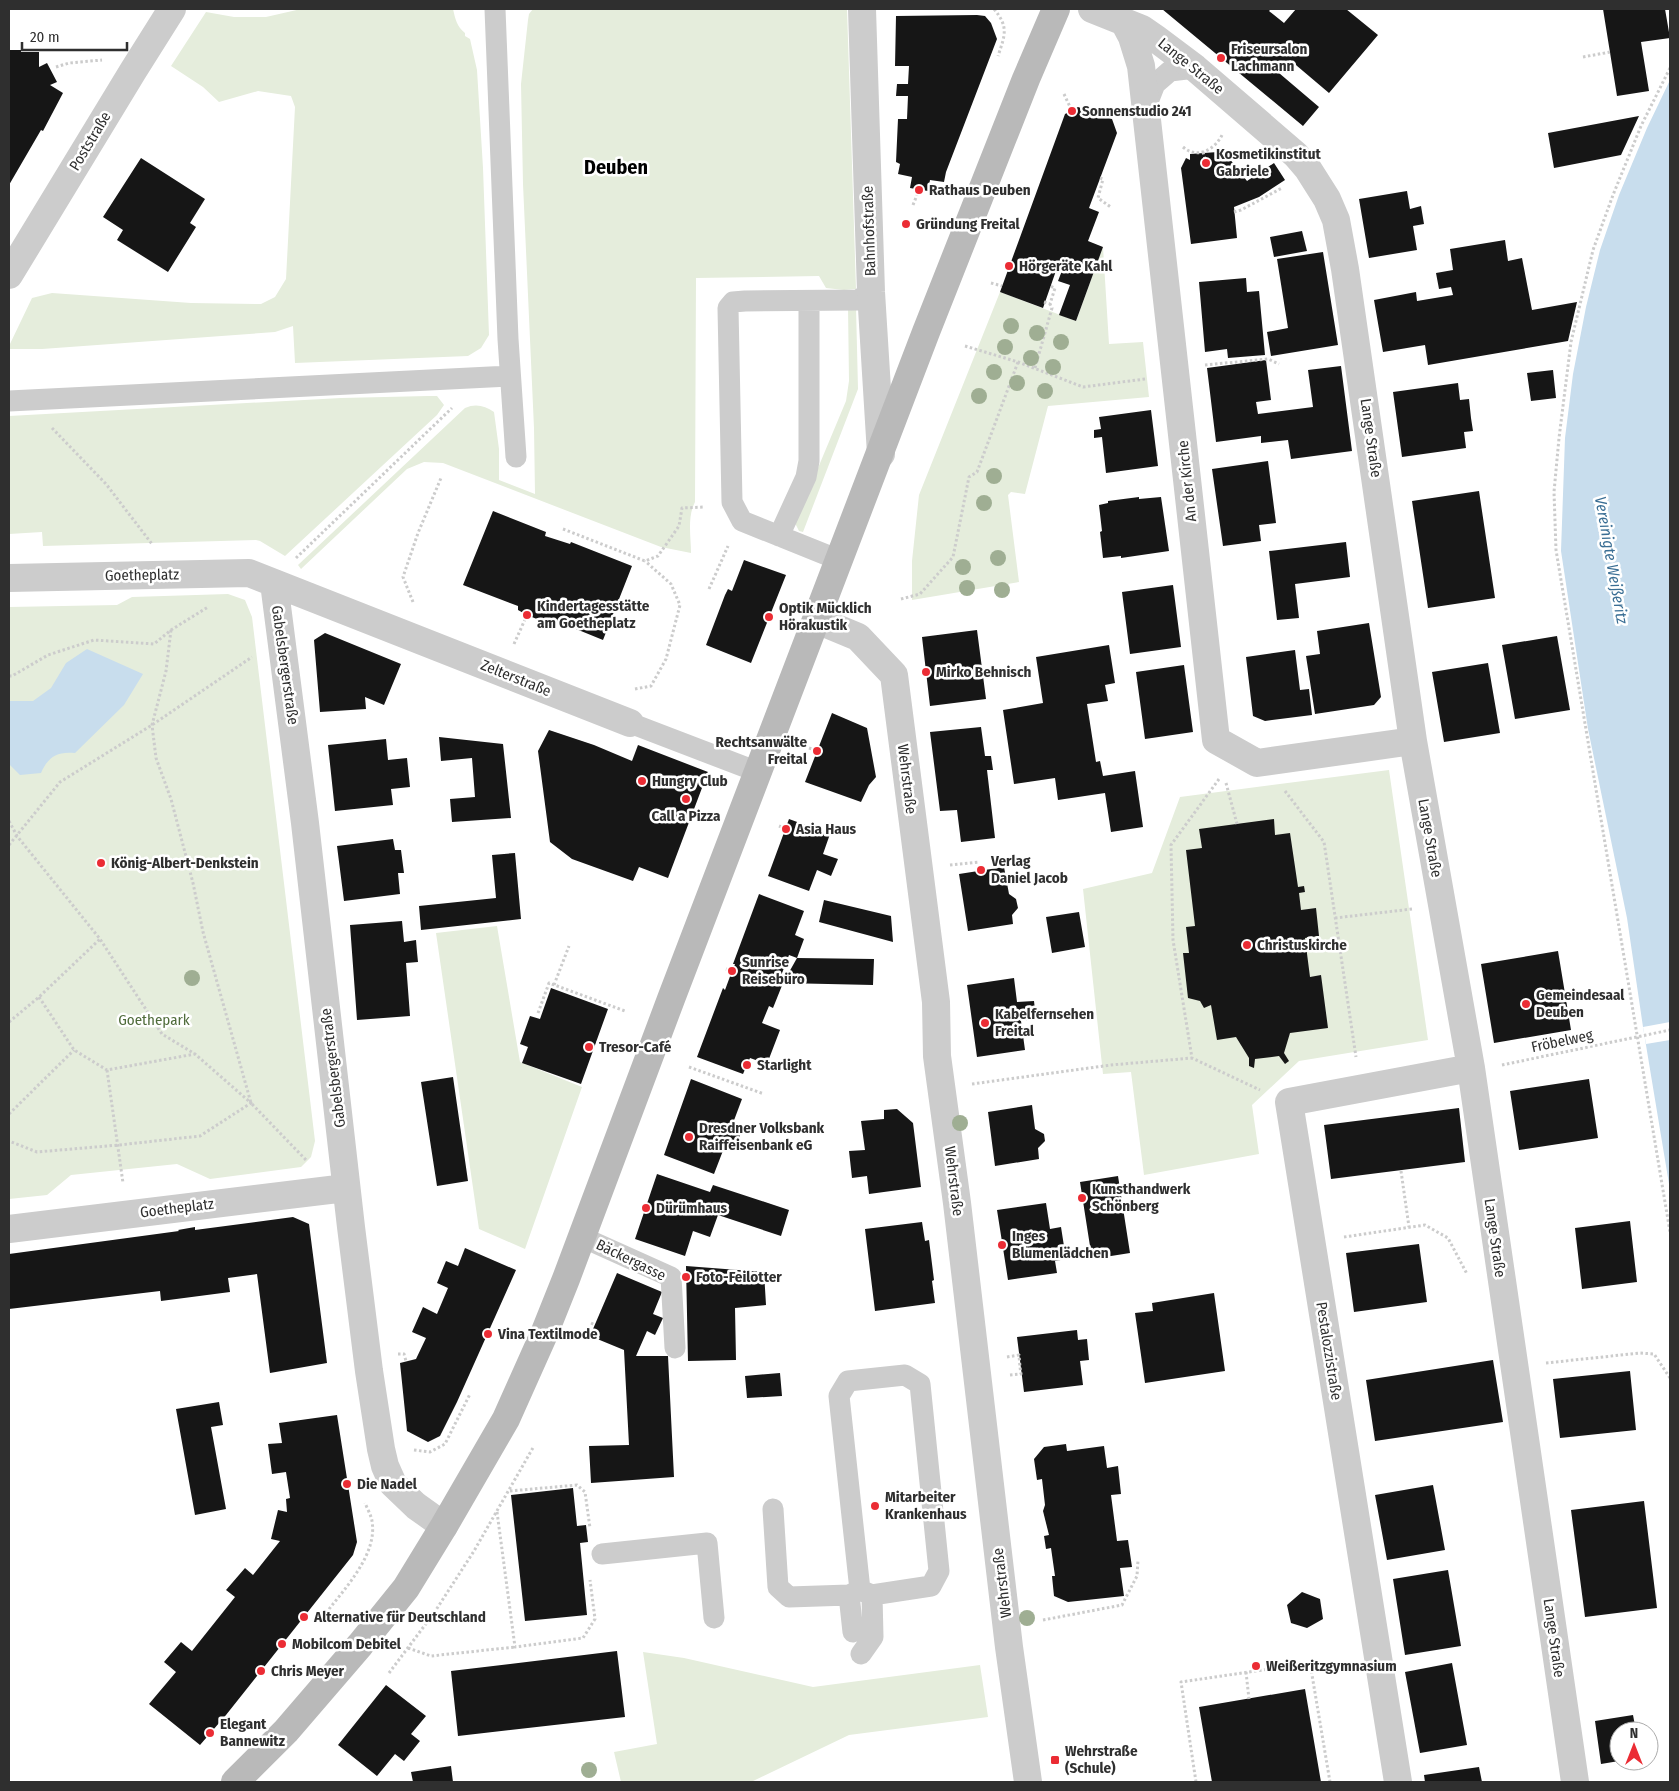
<svg xmlns="http://www.w3.org/2000/svg" width="1679" height="1791" font-family="'Fira Sans Condensed',sans-serif">
<style>
.green{fill:#e5eddc}
.water{fill:#c8dded}
.pier{fill:#fff}
.building{fill:#161616}
.lines{fill:none;stroke-linecap:round;stroke-linejoin:round}
.path{stroke:#ccc;stroke-width:3;stroke-dasharray:2.5 2.5;stroke-linecap:butt}
.lane{stroke:#ccc;stroke-width:21}
.street{stroke:#ccc;stroke-width:28}
.secondary{stroke:#b9b9b9;stroke-width:28}
.tree{fill:#9fae93}
.poi-dot{fill:#eb2c34;stroke:#fff;stroke-width:2}
.labels{text-anchor:middle;stroke-width:5;stroke-linejoin:round;paint-order:stroke}
.poi-label{font-size:15px;font-weight:bold;fill:#2f2f2f;stroke:#fff;text-anchor:start}
.street-label{font-size:15px;fill:#2f2f2f;stroke:#fff}
.park-label{font-size:15px;fill:#506c3b;stroke:#fff}
.water-label{font-size:16px;font-style:italic;fill:#3a6e94;stroke:#fff}
.district-label{font-size:20px;font-weight:bold;fill:#000;stroke:#fff}
</style>
<rect width="100%" height="100%" fill="#fff"/>
<path class="green" d="M301,9H453C455,18 457,27 465,33V36L470,39L477,70L483,168L489,335L481,348L468,356L295,363L293,326L275,332L42,349H9V346L32,298L52,293L191,303L261,304L275,297L286,279L295,107L291,96L258,91L219,102L203,87L171,66L206,12L234,17H266Z
M533,9H847L856,289L844,290L826,288L819,276L696,278L695,502C687,517 691,537 691,553L661,547L443,463L424,462L407,469L301,569L298,565L465,408C476,403 485,406 494,412L499,449V480L535,494L534,428L523,184L521,84L528,20L529,14Z
M1103,247L1109,344L1143,342L1149,397L1048,406L1025,494L1011,492L1008,495L1019,582L912,600V561L919,495L1000,292L1076,321Z
M848,307H856L858,389L803,532L799,531L795,523L846,401L849,381Z
M428,396H437L444,405L437,415L285,556L260,541L256,540L43,546L42,532L9,534V416L341,398Z
M228,594L245,600L252,617L315,1141L311,1157L301,1167L210,1179L177,1164L71,1175L47,1195L9,1199V607L117,605L132,597Z
M1389,770L1428,1040L1299,1061L1252,1105L1259,1154L1144,1175L1131,1072L1103,1074L1083,889L1152,873L1180,797Z
M497,926L520,1062L582,1087L525,1249L479,1229L436,933Z
M643,1652L684,1658L813,1687L980,1665L988,1717L849,1735L751,1782H621L614,1752L657,1744Z"/>
<path class="water" d="M1670,80V1190L1643,1027L1627,918L1588,729L1561,551L1565,438L1573,374L1586,307L1600,250L1619,195L1647,128Z
M87,649L143,674L124,705L75,753C57,751 48,757 41,773L20,775L9,764V701H33L51,688L66,663Z"/>
<path class="pier" d="M1670,1022V1040L1646,1044L1643,1027Z"/>
<path class="building" d="M1162,9H1271L1269,11L1284,23L1296,9H1346L1378,35L1329,93L1290,60L1279,73L1319,107L1303,126Z
M1603,9H1665L1670,38L1641,42L1649,91L1617,96Z
M977,15L985,16L991,23L997,39L946,172L944,182L930,180L928,191L910,188L912,177L898,174L900,164L896,162L898,119H907L908,96H896L897,84H908L909,66H895L896,16Z
M9,50H21V52H39V67L47,63L57,82L50,85L63,93L43,131L41,130L9,185Z
M1078,107L1112,119L1117,133L1089,208L1099,212L1088,241L1103,247L1076,321L1059,315L1070,285L1058,281L1063,268L1058,265L1043,308L1000,292L1065,114Z
M1639,116L1621,155L1554,168L1548,133Z
M1218,152L1219,159L1225,153L1247,181L1274,163L1285,180L1259,197L1234,207L1237,238L1191,244L1181,168L1186,158L1190,160V154Z
M141,158L205,199L190,223L196,227L168,272L117,240L123,230L103,217Z
M1407,191L1410,209L1421,206L1424,224L1413,226L1417,250L1369,258L1359,199Z
M1302,231L1307,251L1274,257L1270,237Z
M1505,240L1508,261L1522,258L1532,310L1577,302L1568,341L1428,365L1425,345L1383,352L1374,300L1416,292L1417,301L1453,295L1451,287L1439,289L1436,273L1453,270L1450,249Z
M1323,252L1338,345L1271,356L1267,332L1288,328L1277,259Z
M1246,278L1247,292L1259,291L1265,355L1228,358L1227,349L1205,352L1199,282Z
M1266,360L1271,400L1256,402L1258,414L1313,407L1308,370L1341,366L1352,451L1291,459L1288,440L1261,443V436L1216,442L1207,368Z
M1553,370L1556,398L1531,401L1527,373Z
M1458,383L1460,400L1469,399L1471,418L1473,431L1464,432L1466,448L1402,457L1393,392Z
M1151,410L1158,466L1106,473L1102,437L1094,438V430L1101,429L1099,417Z
M1268,461L1276,523L1259,525L1261,541L1223,546L1212,469Z
M1479,491L1495,598L1428,608L1412,501Z
M1139,497V499L1161,497L1169,551L1121,558V556L1103,558L1100,532L1102,531L1099,505L1108,503V501Z
M493,511L546,532L545,536L570,544L571,542L632,566L603,640L549,618V624L527,615L518,610V606L463,585Z
M1346,542L1350,577L1295,584L1299,618L1277,620L1269,551Z
M744,560L786,575L751,663L706,645L725,595L728,589L732,591Z
M1173,585L1181,647L1130,654L1122,592Z
M1369,623L1381,697L1374,705L1315,714L1306,656L1320,654L1317,631Z
M977,630L986,699L930,706L922,637Z
M325,633L401,664L384,705L365,697L366,709L320,712L314,640Z
M1557,636L1570,710L1515,719L1502,645Z
M1109,645L1115,683L1105,685L1108,701L1087,704L1096,762L1100,761L1103,776L1135,771L1143,827L1111,832L1105,793L1058,800L1055,778L1014,784L1003,710L1043,703L1036,657Z
M1295,650L1300,690L1309,689L1312,715L1265,721L1253,716L1246,657Z
M1488,663L1500,733L1444,742L1432,672Z
M1184,665L1193,732L1145,739L1136,672Z
M832,713L867,728L876,777L869,785L861,802L805,782Z
M981,727L985,756H991L993,770H987L995,838L961,842L957,810L940,811L930,732Z
M549,730L594,745L632,761L638,745L708,772L668,878L639,867L633,881L572,859L550,842L538,751Z
M439,737L503,744L511,818L452,822L450,799L475,797L472,758L441,761Z
M386,739L388,760L407,758L410,787L391,789L393,805L335,811L328,745Z
M789,819L830,834L823,854L838,859L831,876L817,870L809,891L768,876Z
M1274,819L1275,835L1290,833L1298,887L1304,886L1305,892L1299,893L1301,910L1316,908L1319,936L1305,938L1310,977L1321,975L1328,1028L1290,1033L1284,1053L1289,1061L1285,1064L1279,1056L1255,1059L1254,1068L1249,1066V1058L1236,1037L1217,1040L1211,1005L1204,1008L1200,1001L1188,998L1183,953H1189L1186,927L1195,926L1186,850L1202,848L1199,829Z
M393,839L395,850H401L404,873H398L400,894L344,901L337,846Z
M515,853L521,919L421,930L419,906L496,898L492,855Z
M1004,867L1009,894L1016,899L1018,908L1012,915L1013,924L968,931L959,874Z
M759,894L804,911L795,935L804,939L797,958L789,955L779,981L783,983L797,958L874,959L873,985L783,983L773,1008L769,1006L762,1023L780,1030L767,1064L750,1058L743,1074L697,1057L723,988L725,990L732,971L735,964H733Z
M824,900L891,916L893,942L819,922Z
M1079,912L1085,947L1052,953L1046,917Z
M402,921L404,942L416,940L417,952L418,962L406,963L410,1016L357,1020L350,925Z
M1558,951L1571,1030L1494,1043L1481,964Z
M1014,978L1017,1002L1034,1001L1036,1019L1021,1021L1025,1050L977,1057L967,985Z
M551,988L608,1009L581,1084L522,1063L528,1047L520,1044L530,1016L540,1019Z
M453,1077L468,1181L437,1186L421,1082Z
M691,1079L742,1099L733,1123L740,1130V1140L734,1147L724,1148L714,1174L664,1155Z
M1589,1079L1598,1138L1519,1150L1510,1091Z
M1032,1105L1035,1129L1044,1134L1045,1141L1038,1148L1039,1159L995,1166L988,1112Z
M1459,1108L1465,1162L1331,1179L1324,1125Z
M897,1109L913,1123L921,1187L869,1194L867,1176L852,1178L849,1151L865,1150L861,1121L884,1119V1110Z
M657,1174L710,1192L713,1185L789,1210L781,1236L718,1215L710,1237L693,1231L685,1256L635,1239Z
M1118,1176L1130,1253L1092,1259L1080,1182Z
M1046,1203L1050,1229L1061,1227L1066,1259L1055,1261L1057,1273L1008,1280L997,1210Z
M293,1217L309,1224L327,1363L270,1373L257,1274L228,1278L230,1292L161,1301L160,1291L9,1309V1254L179,1231L178,1230L195,1227V1230Z
M1630,1221L1637,1282L1582,1289L1575,1228Z
M922,1222L925,1241L929,1240L934,1280L932,1281L935,1303L875,1311L865,1229Z
M1419,1244L1427,1302L1354,1312L1346,1253Z
M465,1248L516,1270L457,1402L440,1436L428,1442L407,1431L400,1363L416,1359L426,1338L412,1332L423,1307L437,1314L448,1288L437,1283L441,1273L446,1261L458,1266Z
M686,1266L764,1272L766,1305L735,1308L736,1360L688,1361Z
M617,1273L662,1292L653,1314L663,1318L655,1335L647,1331L636,1356H668L674,1477L591,1483L589,1446L629,1445L624,1350L590,1336Z
M1214,1293L1225,1371L1145,1383L1135,1313L1153,1311L1152,1303Z
M1077,1330L1078,1340L1087,1339L1089,1360L1080,1361L1083,1385L1024,1392L1017,1337Z
M1493,1360L1503,1422L1375,1441L1366,1380Z
M1630,1371L1636,1430L1560,1438L1553,1379Z
M780,1373L782,1396L747,1398L745,1376Z
M219,1402L223,1425L211,1427L226,1509L195,1515L176,1409Z
M337,1415L357,1542L353,1555L226,1715L200,1745L149,1704L176,1672L164,1662L181,1642L192,1651L235,1597L226,1590L245,1568L253,1575L280,1541L271,1539L278,1510L287,1512L286,1499L290,1498L286,1472L272,1474L268,1444L282,1443L279,1423Z
M1066,1444L1067,1451L1104,1446L1107,1468L1118,1466L1121,1494L1111,1495L1117,1541L1128,1540L1132,1567L1120,1568L1124,1596L1068,1602L1054,1596L1052,1576H1055L1051,1548L1046,1549L1044,1536L1049,1535L1043,1511L1045,1505L1042,1479L1037,1480L1034,1459L1044,1447Z
M1433,1485L1445,1550L1387,1560L1375,1495Z
M573,1488L577,1526L586,1525L588,1542L580,1543L587,1615L525,1621L511,1495Z
M1644,1501L1657,1608L1585,1617L1571,1510Z
M1448,1570L1461,1646L1405,1655L1393,1579Z
M1302,1592L1320,1599L1323,1619L1307,1628L1291,1623L1287,1605Z
M617,1651L625,1717L458,1736L451,1671Z
M1452,1663L1467,1745L1420,1753L1405,1672Z
M386,1685L426,1716L411,1734L420,1741L404,1761L395,1754L377,1776L338,1745Z
M1305,1689L1321,1782H1212L1199,1707Z
M1633,1715L1636,1731H1619V1761L1601,1764L1595,1721Z
M451,1766L453,1782H413L411,1772Z
M1479,1767L1482,1782H1425L1424,1775Z"/>
<g class="lines">
<path class="path" d="M994,9C1009,27 1005,35 998,56
M1583,57L1610,52
M56,67L69,63L102,60
M1670,68L1641,126L1613,195L1593,250L1571,342L1559,438L1554,492L1556,550L1670,1232
M1064,94L1072,111
M1183,147C1198,160 1216,149 1223,133
M1203,152L1206,163
M1100,178L1103,179L1098,198L1112,208
M913,205L919,190
M1234,212L1241,210L1282,188
M991,283L1002,286
M1044,302L1050,304L1055,288L1050,286
M965,346L1018,362L1083,387L1145,379
M1205,365L1268,359L1279,364
M1035,368L1052,308L1050,304
M52,428L106,484L152,544
M563,529L645,561L658,556L679,526L682,508L705,507
M296,558L452,408
M709,589L728,546
M901,599L920,594L953,557L969,477L977,472L1018,362
M413,602L403,577L418,533L441,478
M171,630L166,671L152,725L156,758L171,799L193,883L203,932L251,1103L307,1161
M514,644L527,615
M9,676H12L48,655L94,640L154,644L171,630L208,607
M635,689L651,686L666,659L680,605L671,584L645,561
M809,748L817,751
M1219,779L1171,845L1173,940L1192,1058L1260,1090
M1226,783L1237,824
M1285,791L1324,842L1356,1057
M9,821L17,836L100,939L162,1034L195,1054L251,1103L200,1136L119,1145L37,1152L9,1141
M779,826L786,829
M9,845L60,782L152,725L252,657
M950,865L979,862
M1335,918L1412,909
M726,969L732,971
M554,985L569,946
M39,997L74,1050L107,1070L195,1054
M538,1013L549,983L625,1011
M9,1022L39,997L100,939
M1502,1065L1670,1030
M689,1067L764,1094
M107,1070L123,1183
M972,1084L1111,1065L1192,1058
M9,1114L74,1050
M1401,1171L1409,1227
M1344,1237L1425,1225L1448,1238L1467,1274
M591,1323L595,1325
M398,1354H404L406,1361
M1007,1357L1019,1355L1020,1367
M1546,1363L1640,1353L1654,1354L1670,1378
M1010,1375L1021,1374L1020,1367
M414,1450L430,1452L445,1444L470,1394
M510,1491L577,1485L585,1492L590,1528
M497,1512L515,1647L583,1638L595,1619L590,1580
M323,1617C342,1591 378,1556 372,1521C371,1515 367,1508 365,1503
M1043,1620L1122,1605L1137,1576L1138,1560
M408,1648L431,1656L515,1647
M1246,1672L1249,1699
M389,1673L434,1613L474,1551L534,1446
M1196,1782L1181,1682L1310,1663L1330,1782"/>
<path class="lane" d="M495,9L508,339L516,457
M1146,107L1155,84L1170,71L1195,68
M9,401L510,376
M779,536L806,477L809,461V301
M839,560L742,521L732,502L728,308L733,302L745,301L858,300L871,292
M630,723L758,772
M582,1237L671,1277L675,1348
M773,1509L778,1587L789,1597L849,1595L860,1590L872,1595L931,1586L939,1571L920,1384L905,1375L848,1381L839,1396L860,1590
M602,1554L707,1543L714,1618
M849,1595L853,1632
M861,1654L873,1637L872,1595"/>
<path class="street" d="M862,9L871,292L881,454
M1092,9L1142,29L1155,38L1195,68L1296,155L1308,169L1327,199L1336,220L1345,269L1413,741L1471,1068L1575,1782
M1124,22L1132,37L1141,66L1216,740L1257,763L1413,741
M9,275L133,71L172,9
M9,578L249,573L630,723
M274,583L305,823L351,1227L369,1371L381,1449L385,1466L393,1484L416,1506L444,1526
M817,620L858,637L894,675L936,1002L937,1056L957,1203L1009,1647L1028,1782
M9,1229L346,1188
M1398,1782L1289,1102L1471,1068"/>
<path class="secondary" d="M235,1782L286,1731L360,1645L406,1588L444,1526L506,1419L544,1334L566,1279L671,999L926,332L1026,79L1056,9"/>
</g>
<g class="tree">
<circle cx="1011" cy="326" r="8"/>
<circle cx="1037" cy="333" r="8"/>
<circle cx="1061" cy="342" r="8"/>
<circle cx="1005" cy="347" r="8"/>
<circle cx="1031" cy="358" r="8"/>
<circle cx="1053" cy="367" r="8"/>
<circle cx="994" cy="372" r="8"/>
<circle cx="1017" cy="383" r="8"/>
<circle cx="1045" cy="391" r="8"/>
<circle cx="979" cy="396" r="8"/>
<circle cx="994" cy="476" r="8"/>
<circle cx="984" cy="503" r="8"/>
<circle cx="998" cy="558" r="8"/>
<circle cx="963" cy="567" r="8"/>
<circle cx="967" cy="588" r="8"/>
<circle cx="1002" cy="590" r="8"/>
<circle cx="192" cy="978" r="8"/>
<circle cx="960" cy="1123" r="8"/>
<circle cx="1027" cy="1618" r="8"/>
<circle cx="589" cy="1770" r="8"/>
</g>
<g class="poi-dot">
<circle cx="1221" cy="58" r="5"/>
<circle cx="1072" cy="111" r="5"/>
<circle cx="1206" cy="163" r="5"/>
<circle cx="919" cy="190" r="5"/>
<circle cx="906" cy="224" r="5"/>
<circle cx="1009" cy="266" r="5"/>
<circle cx="527" cy="615" r="5"/>
<circle cx="769" cy="617" r="5"/>
<circle cx="926" cy="672" r="5"/>
<circle cx="817" cy="751" r="5"/>
<circle cx="642" cy="781" r="5"/>
<circle cx="686" cy="799" r="5"/>
<circle cx="786" cy="829" r="5"/>
<circle cx="101" cy="863" r="5"/>
<circle cx="981" cy="870" r="5"/>
<circle cx="1247" cy="945" r="5"/>
<circle cx="732" cy="971" r="5"/>
<circle cx="1526" cy="1004" r="5"/>
<circle cx="985" cy="1023" r="5"/>
<circle cx="589" cy="1047" r="5"/>
<circle cx="747" cy="1065" r="5"/>
<circle cx="689" cy="1137" r="5"/>
<circle cx="1082" cy="1198" r="5"/>
<circle cx="646" cy="1208" r="5"/>
<circle cx="1002" cy="1245" r="5"/>
<circle cx="686" cy="1277" r="5"/>
<circle cx="488" cy="1334" r="5"/>
<circle cx="347" cy="1484" r="5"/>
<circle cx="875" cy="1506" r="5"/>
<circle cx="304" cy="1617" r="5"/>
<circle cx="282" cy="1644" r="5"/>
<circle cx="1256" cy="1666" r="5"/>
<circle cx="261" cy="1671" r="5"/>
<circle cx="210" cy="1733" r="5"/>
<rect x="1050" y="1755" width="10" height="10" rx="2.5"/>
</g>
<g class="labels">
<g class="poi-label">
<text x="1231" y="54">Friseursalon<tspan x="1231" dy="17">Lachmann</tspan></text>
<text x="1082" y="116">Sonnenstudio 241</text>
<text x="1216" y="159">Kosmetikinstitut<tspan x="1216" dy="17">Gabriele</tspan></text>
<text x="929" y="195">Rathaus Deuben</text>
<text x="916" y="229">Gründung Freital</text>
<text x="1019" y="271">Hörgeräte Kahl</text>
<text x="537" y="611">Kindertagesstätte<tspan x="537" dy="17">am Goetheplatz</tspan></text>
<text x="779" y="613">Optik Mücklich<tspan x="779" dy="17">Hörakustik</tspan></text>
<text x="936" y="677">Mirko Behnisch</text>
<text x="807" y="747" text-anchor="end">Rechtsanwälte<tspan x="807" dy="17">Freital</tspan></text>
<text x="652" y="786">Hungry Club</text>
<text x="686" y="821" text-anchor="middle">Call a Pizza</text>
<text x="796" y="834">Asia Haus</text>
<text x="991" y="866">Verlag<tspan x="991" dy="17">Daniel Jacob</tspan></text>
<text x="111" y="868">König-Albert-Denkstein</text>
<text x="1257" y="950">Christuskirche</text>
<text x="742" y="967">Sunrise<tspan x="742" dy="17">Reisebüro</tspan></text>
<text x="1536" y="1000">Gemeindesaal<tspan x="1536" dy="17">Deuben</tspan></text>
<text x="995" y="1019">Kabelfernsehen<tspan x="995" dy="17">Freital</tspan></text>
<text x="599" y="1052">Tresor-Café</text>
<text x="757" y="1070">Starlight</text>
<text x="699" y="1133">Dresdner Volksbank<tspan x="699" dy="17">Raiffeisenbank eG</tspan></text>
<text x="1092" y="1194">Kunsthandwerk<tspan x="1092" dy="17">Schönberg</tspan></text>
<text x="656" y="1213">Dürümhaus</text>
<text x="1012" y="1241">Inges<tspan x="1012" dy="17">Blumenlädchen</tspan></text>
<text x="696" y="1282">Foto-Feilotter</text>
<text x="498" y="1339">Vina Textilmode</text>
<text x="357" y="1489">Die Nadel</text>
<text x="885" y="1502">Mitarbeiter<tspan x="885" dy="17">Krankenhaus</tspan></text>
<text x="314" y="1622">Alternative für Deutschland</text>
<text x="292" y="1649">Mobilcom Debitel</text>
<text x="1266" y="1671">Weißeritzgymnasium</text>
<text x="271" y="1676">Chris Meyer</text>
<text x="220" y="1729">Elegant<tspan x="220" dy="17">Bannewitz</tspan></text>
<text x="1065" y="1756">Wehrstraße<tspan x="1065" dy="17">(Schule)</tspan></text>
</g>
<g class="street-label">
<text transform="translate(1191 66) rotate(39)" y="5">Lange Straße</text>
<text transform="translate(90 141) rotate(-59)" y="5">Poststraße</text>
<text transform="translate(869 231) rotate(-92)" y="5">Bahnhofstraße</text>
<text transform="translate(1371 438) rotate(82)" y="5">Lange Straße</text>
<text transform="translate(1187 481) rotate(-96)" y="5">An der Kirche</text>
<text transform="translate(142 575) rotate(-1)" y="5">Goetheplatz</text>
<text transform="translate(285 665) rotate(82)" y="5">Gabelsbergerstraße</text>
<text transform="translate(516 678) rotate(22)" y="5">Zelterstraße</text>
<text transform="translate(907 779) rotate(83)" y="5">Wehrstraße</text>
<text transform="translate(1430 838) rotate(80)" y="5">Lange Straße</text>
<text transform="translate(1562 1041) rotate(-12)" y="5">Fröbelweg</text>
<text transform="translate(333 1068) rotate(-97)" y="5">Gabelsbergerstraße</text>
<text transform="translate(954 1181) rotate(83)" y="5">Wehrstraße</text>
<text transform="translate(177 1208) rotate(-7)" y="5">Goetheplatz</text>
<text transform="translate(1495 1238) rotate(82)" y="5">Lange Straße</text>
<text transform="translate(631 1260) rotate(26)" y="5">Bäckergasse</text>
<text transform="translate(1329 1351) rotate(81)" y="5">Pestalozzistraße</text>
<text transform="translate(1002 1583) rotate(-97)" y="5">Wehrstraße</text>
<text transform="translate(1554 1638) rotate(82)" y="5">Lange Straße</text>
</g>
<g class="park-label">
<text x="154" y="1025">Goethepark</text>
</g>
<g class="water-label">
<text transform="translate(1612 560) rotate(80)" y="6">Vereinigte Weißeritz</text>
</g>
<g class="district-label">
<text x="616" y="174">Deuben</text>
</g>
</g>
<rect width="1679" height="1791" fill="none" stroke="#2f2f2f" stroke-width="20"/>
<g transform="translate(1634 1746)"><circle r="24" fill="#ffffff" stroke="#acacac"/>
<path d="M0-4L9 19L0 12L-9 19Z" fill="#eb2c34"/>
<text y="-8" font-size="14" font-weight="bold" text-anchor="middle" fill="#2f2f2f">N</text>
</g>
<path d="M22 42v8h105v-8" fill="none" stroke="#2f2f2f" stroke-width="2.5"/>
<text x="30" y="42" font-size="15" fill="#2f2f2f" stroke="#ffffff" stroke-width="4" paint-order="stroke">20 m</text>
</svg>
